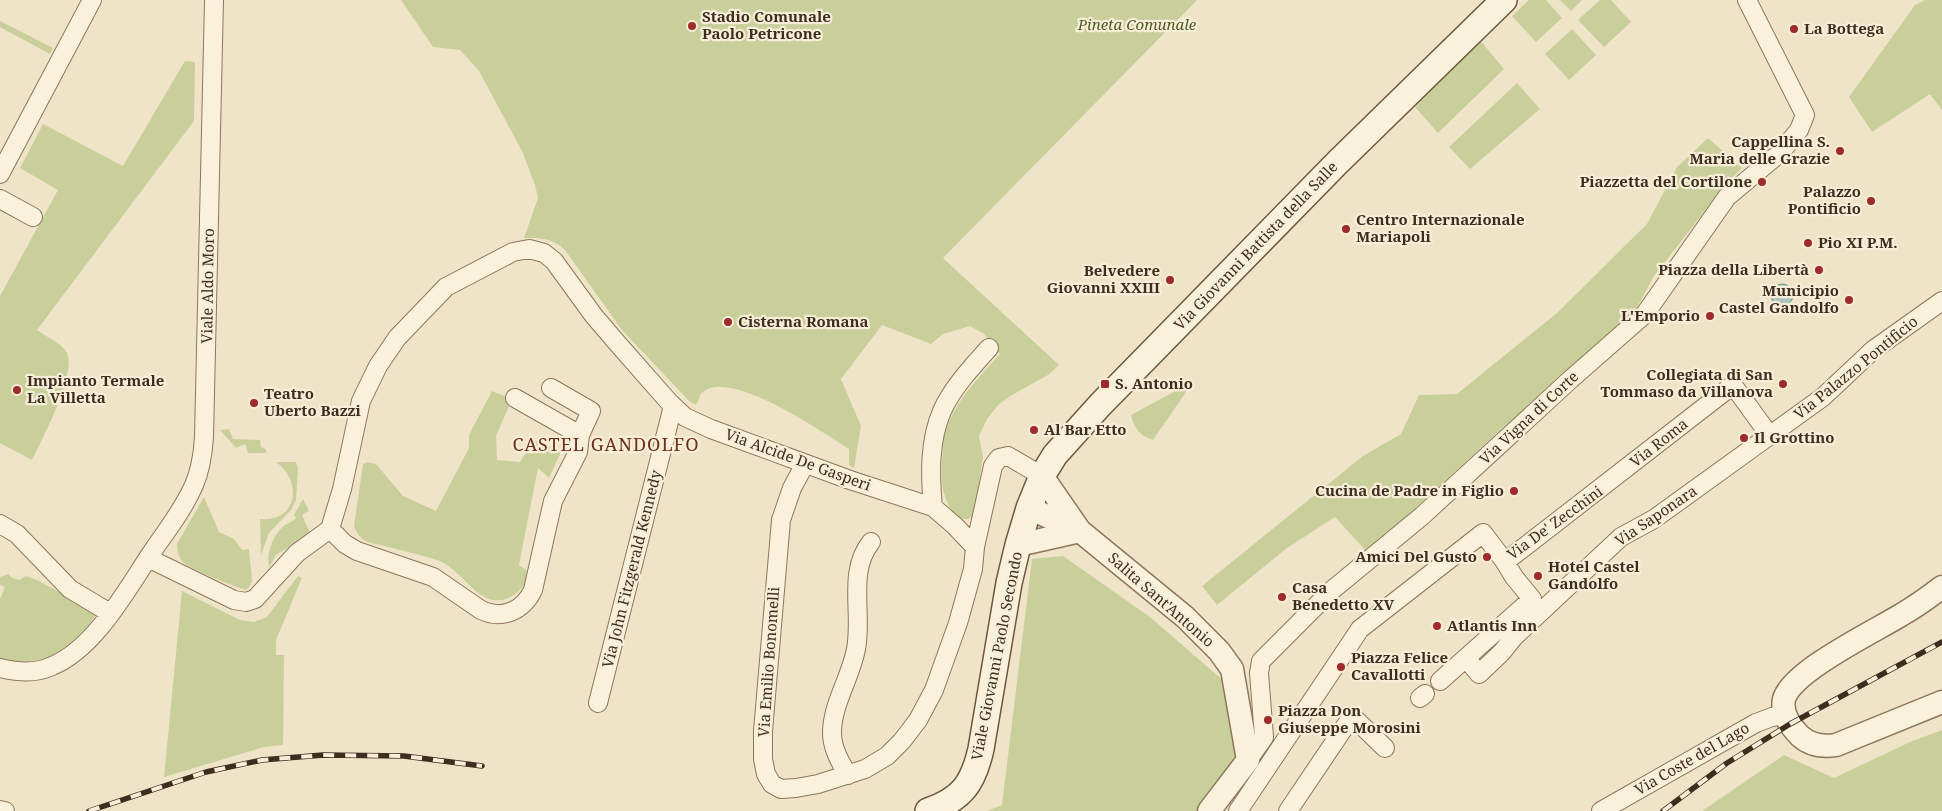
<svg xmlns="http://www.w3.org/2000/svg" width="1942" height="811" font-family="'Noto Serif',serif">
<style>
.green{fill:#c9cf9b}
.water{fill:#a9c4bc;stroke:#6f938a}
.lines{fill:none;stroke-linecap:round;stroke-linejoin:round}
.minor-casing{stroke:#8d765c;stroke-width:20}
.tertiary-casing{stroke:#8d765c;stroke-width:25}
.secondary-casing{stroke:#6f573f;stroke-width:28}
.minor{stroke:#faf1dc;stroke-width:18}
.tertiary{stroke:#faf1dc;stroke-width:22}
.secondary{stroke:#faf1dc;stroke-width:25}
.rail-casing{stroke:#3d2e20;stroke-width:5.5}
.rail{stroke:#f7eed8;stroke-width:4;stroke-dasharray:11;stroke-linecap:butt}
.poi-dot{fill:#9e2a2b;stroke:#f7eed8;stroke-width:2}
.labels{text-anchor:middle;stroke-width:4.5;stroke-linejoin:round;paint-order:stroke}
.poi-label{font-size:15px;font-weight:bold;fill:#3d2e20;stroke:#f7eed8;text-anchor:start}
.park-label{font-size:15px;font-style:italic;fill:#4d5a26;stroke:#f7eed8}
.street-label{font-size:15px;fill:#3d2e20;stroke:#f7eed8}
.quarter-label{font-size:18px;letter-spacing:1px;fill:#6b2e1e;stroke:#f7eed8}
</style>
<rect width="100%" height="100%" fill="#f0e4c8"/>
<path class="green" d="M401,0H1197L943,258L1059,365L1048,375L1012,395L999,404L987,419L979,436L983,457L974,515C957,529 947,504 943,490C941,480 942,442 945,432C955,401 979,377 1000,354L984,334L970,326L943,334L931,344L882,325L841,379L861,426L854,468L849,465V449C826,435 725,364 701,394C699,397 698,402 696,405L689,401L622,330L565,250C553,238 540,238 524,238L538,198L535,185L522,151L479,71L460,50L433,47Z
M1529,0H1546L1562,18L1536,42L1512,16Z
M1560,0H1582L1571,11Z
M1600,0H1611L1631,22L1604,47L1578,20Z
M1925,0H1942V110L1930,94L1872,132L1849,97L1915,5Z
M0,21L53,48L50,54L0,27Z
M1572,29L1596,55L1569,80L1545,54Z
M1480,40L1504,69L1438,133L1415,107Z
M185,61L195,62L194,121L37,330C46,337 61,342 67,353C77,373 42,440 32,460L0,443V296L58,190L20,168L43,124L123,166Z
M1517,83L1540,109L1470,169L1449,147Z
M1708,138L1742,168L1725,185L1654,276L1634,313L1552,387L1503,427L1368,553L1335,517L1287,548L1217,605L1202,586L1363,456L1401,434L1419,395L1457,394L1557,313L1647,224L1677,167Z
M1181,388H1186V392L1153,440C1140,436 1134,428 1131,415Z
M492,391L512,399L496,436L497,460L520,462L534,440L561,452L549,478L538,468L519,565L530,573C527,582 522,589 514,595C480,616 465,569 437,560C420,554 402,551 384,546C379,544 371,544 366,541C360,538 356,532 354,526L363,464L367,462L376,464L403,496L436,511L469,448V435Z
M229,429L233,439L260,440L261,447L266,449V453H248L245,444L236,448L220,430Z
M276,462H296L298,469L296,500L291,510L269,533L261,555L260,519C298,522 303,481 276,462Z
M204,497L219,532L234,539L242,550L249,549L252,581L250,586L246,590C235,587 190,569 183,562C178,557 177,550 177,544Z
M303,499L309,511L302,515L310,533L276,555L269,567C266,553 274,531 287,524C290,522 293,521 296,518L294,515Z
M1063,556L1150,617L1226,683L1240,760L1200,811H987L1002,805L1032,559Z
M9,574L12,578L19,580L26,576L37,580L97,613C73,651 45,668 0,659V599L5,587L0,585V577Z
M298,576L302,578L276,640V655H284L283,745L264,747L164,777L182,591L240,620L254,622L267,617Z
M1942,730V811H1702L1784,755L1834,778L1910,742Z"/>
<path class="water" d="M1771 295a11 11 0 1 1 22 0a11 11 0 1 1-22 0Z"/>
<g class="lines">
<g class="minor-casing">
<path id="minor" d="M1747,0L1805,115L1799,130L1785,147
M0,174L92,0
M0,199L33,217
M515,398L580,435
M805,464L792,488L781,520L763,731V759L766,774L772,784L781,789L796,788L818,784L865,769L887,756L902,741L918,720L934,690L958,623L973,569L975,547L993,466L999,458L1008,456L1042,476
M933,507C930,475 929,441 942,411C952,388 972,367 989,348
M0,524L17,534L70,589L110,613
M330,529L345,544L357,551L433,577L481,610C502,620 523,611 533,590L553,501L578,452L580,435L591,411L551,388
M148,558L234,600L246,602L255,599L297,553L330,529L342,489L361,401L378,366L397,338L446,287L513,252L529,249L544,253L554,261L594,316L618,344L669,402L685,417L711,429L850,480L933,507L955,526L975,547
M1466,658L1479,674L1502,652L1514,637L1621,537L1654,519L1823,397L1873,350L1942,301
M0,668C18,672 35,674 52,666C96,648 128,587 154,549C168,529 184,508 194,485C201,469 203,453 204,437L214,0
M1440,681L1532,599L1514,577L1505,562
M1420,698L1425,694
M598,703L673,406
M1248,760L1264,737L1259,673L1261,661L1331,591L1422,516L1571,379L1645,314L1727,197L1775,157
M848,775C840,762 832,748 832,733C832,704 851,677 856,649C863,613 847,572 871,542
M0,810L5,811
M1238,811L1360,629L1483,533L1505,562L1733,385L1770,436
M1288,811L1352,716L1385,748
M1601,811L1756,723L1772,717L1785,715"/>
</g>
<g class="tertiary-casing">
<path id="tertiary" d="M1042,476L1080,531
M1029,508L1080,531L1185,617L1219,651L1232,669L1248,760L1209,811
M1018,545L1080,531
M1942,587C1929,597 1915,607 1901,615C1875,631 1792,671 1784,699C1781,713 1791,727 1800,736C1810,745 1823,747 1836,745L1942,702"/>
</g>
<g class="secondary-casing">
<path id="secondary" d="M928,811C962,799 973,784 981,749L1009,583L1018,545L1029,508L1042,476L1055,455L1100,405L1338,162L1504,0"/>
</g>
<use href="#minor" class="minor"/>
<use href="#tertiary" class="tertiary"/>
<use href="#secondary" class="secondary"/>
<g class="rail-casing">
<path id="rail" d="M89,811L206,772L262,760L323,755L404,756L482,766
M1663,811L1727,763L1790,724L1942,642"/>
</g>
<use href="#rail" class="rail"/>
</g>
<g class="poi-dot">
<circle cx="692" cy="26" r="5"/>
<circle cx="1794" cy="29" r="5"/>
<circle cx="1840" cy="151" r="5"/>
<circle cx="1762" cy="182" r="5"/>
<circle cx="1871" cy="201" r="5"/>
<circle cx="1346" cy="229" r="5"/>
<circle cx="1808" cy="243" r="5"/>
<circle cx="1819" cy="270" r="5"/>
<circle cx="1170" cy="280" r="5"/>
<circle cx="1849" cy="300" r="5"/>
<circle cx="1710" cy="316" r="5"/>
<circle cx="728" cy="322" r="5"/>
<rect x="1100" y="379" width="10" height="10" rx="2.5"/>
<circle cx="1783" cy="384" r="5"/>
<circle cx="17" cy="390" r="5"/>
<circle cx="254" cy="403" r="5"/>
<circle cx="1034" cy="430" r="5"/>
<circle cx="1744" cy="438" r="5"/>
<circle cx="1514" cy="491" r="5"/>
<circle cx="1487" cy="557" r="5"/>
<circle cx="1538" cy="576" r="5"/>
<circle cx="1282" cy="597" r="5"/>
<circle cx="1437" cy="626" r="5"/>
<circle cx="1341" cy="667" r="5"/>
<circle cx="1268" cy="720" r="5"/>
</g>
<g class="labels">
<g class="poi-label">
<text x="702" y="22">Stadio Comunale<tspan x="702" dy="17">Paolo Petricone</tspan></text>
<text x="1804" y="34">La Bottega</text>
<text x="1830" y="147" text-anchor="end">Cappellina S.<tspan x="1830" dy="17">Maria delle Grazie</tspan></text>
<text x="1752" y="187" text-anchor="end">Piazzetta del Cortilone</text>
<text x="1861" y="197" text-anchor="end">Palazzo<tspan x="1861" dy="17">Pontificio</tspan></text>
<text x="1356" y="225">Centro Internazionale<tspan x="1356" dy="17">Mariapoli</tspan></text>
<text x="1818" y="248">Pio XI P.M.</text>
<text x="1809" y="275" text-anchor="end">Piazza della Libertà</text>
<text x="1160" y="276" text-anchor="end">Belvedere<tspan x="1160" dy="17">Giovanni XXIII</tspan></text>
<text x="1839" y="296" text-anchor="end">Municipio<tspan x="1839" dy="17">Castel Gandolfo</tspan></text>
<text x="1700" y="321" text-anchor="end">L'Emporio</text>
<text x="738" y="327">Cisterna Romana</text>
<text x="1773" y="380" text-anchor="end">Collegiata di San<tspan x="1773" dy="17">Tommaso da Villanova</tspan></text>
<text x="27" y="386">Impianto Termale<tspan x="27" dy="17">La Villetta</tspan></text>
<text x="1115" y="389">S. Antonio</text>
<text x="264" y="399">Teatro<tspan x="264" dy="17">Uberto Bazzi</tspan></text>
<text x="1044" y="435">Al Bar Etto</text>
<text x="1754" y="443">Il Grottino</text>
<text x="1504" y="496" text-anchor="end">Cucina de Padre in Figlio</text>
<text x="1477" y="562" text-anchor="end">Amici Del Gusto</text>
<text x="1548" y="572">Hotel Castel<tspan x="1548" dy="17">Gandolfo</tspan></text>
<text x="1292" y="593">Casa<tspan x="1292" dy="17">Benedetto XV</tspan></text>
<text x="1447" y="631">Atlantis Inn</text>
<text x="1351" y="663">Piazza Felice<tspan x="1351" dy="17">Cavallotti</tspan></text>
<text x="1278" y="716">Piazza Don<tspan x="1278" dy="17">Giuseppe Morosini</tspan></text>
</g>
<g class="park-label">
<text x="1137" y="30">Pineta Comunale</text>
</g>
<g class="street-label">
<text transform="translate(1256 246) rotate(-46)" y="5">Via Giovanni Battista della Salle</text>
<text transform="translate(208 286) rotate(-89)" y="5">Viale Aldo Moro</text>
<text transform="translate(1856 368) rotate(-39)" y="5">Via Palazzo Pontificio</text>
<text transform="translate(1529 418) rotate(-43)" y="5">Via Vigna di Corte</text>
<text transform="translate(1659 443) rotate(-38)" y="5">Via Roma</text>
<text transform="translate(798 460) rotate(20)" y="5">Via Alcide De Gasperi</text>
<text transform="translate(1656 516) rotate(-34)" y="5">Via Saponara</text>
<text transform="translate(1555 523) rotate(-36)" y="5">Via De' Zecchini</text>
<text transform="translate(632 569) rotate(-76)" y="5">Via John Fitzgerald Kennedy</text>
<text transform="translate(1161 600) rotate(41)" y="5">Salita Sant'Antonio</text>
<text transform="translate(997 656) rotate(-79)" y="5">Viale Giovanni Paolo Secondo</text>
<text transform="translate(769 662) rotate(-86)" y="5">Via Emilio Bonomelli</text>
<text transform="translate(1692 759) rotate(-30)" y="5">Via Coste del Lago</text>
</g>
<g class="quarter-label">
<text x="606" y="451">CASTEL GANDOLFO</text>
</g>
</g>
</svg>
